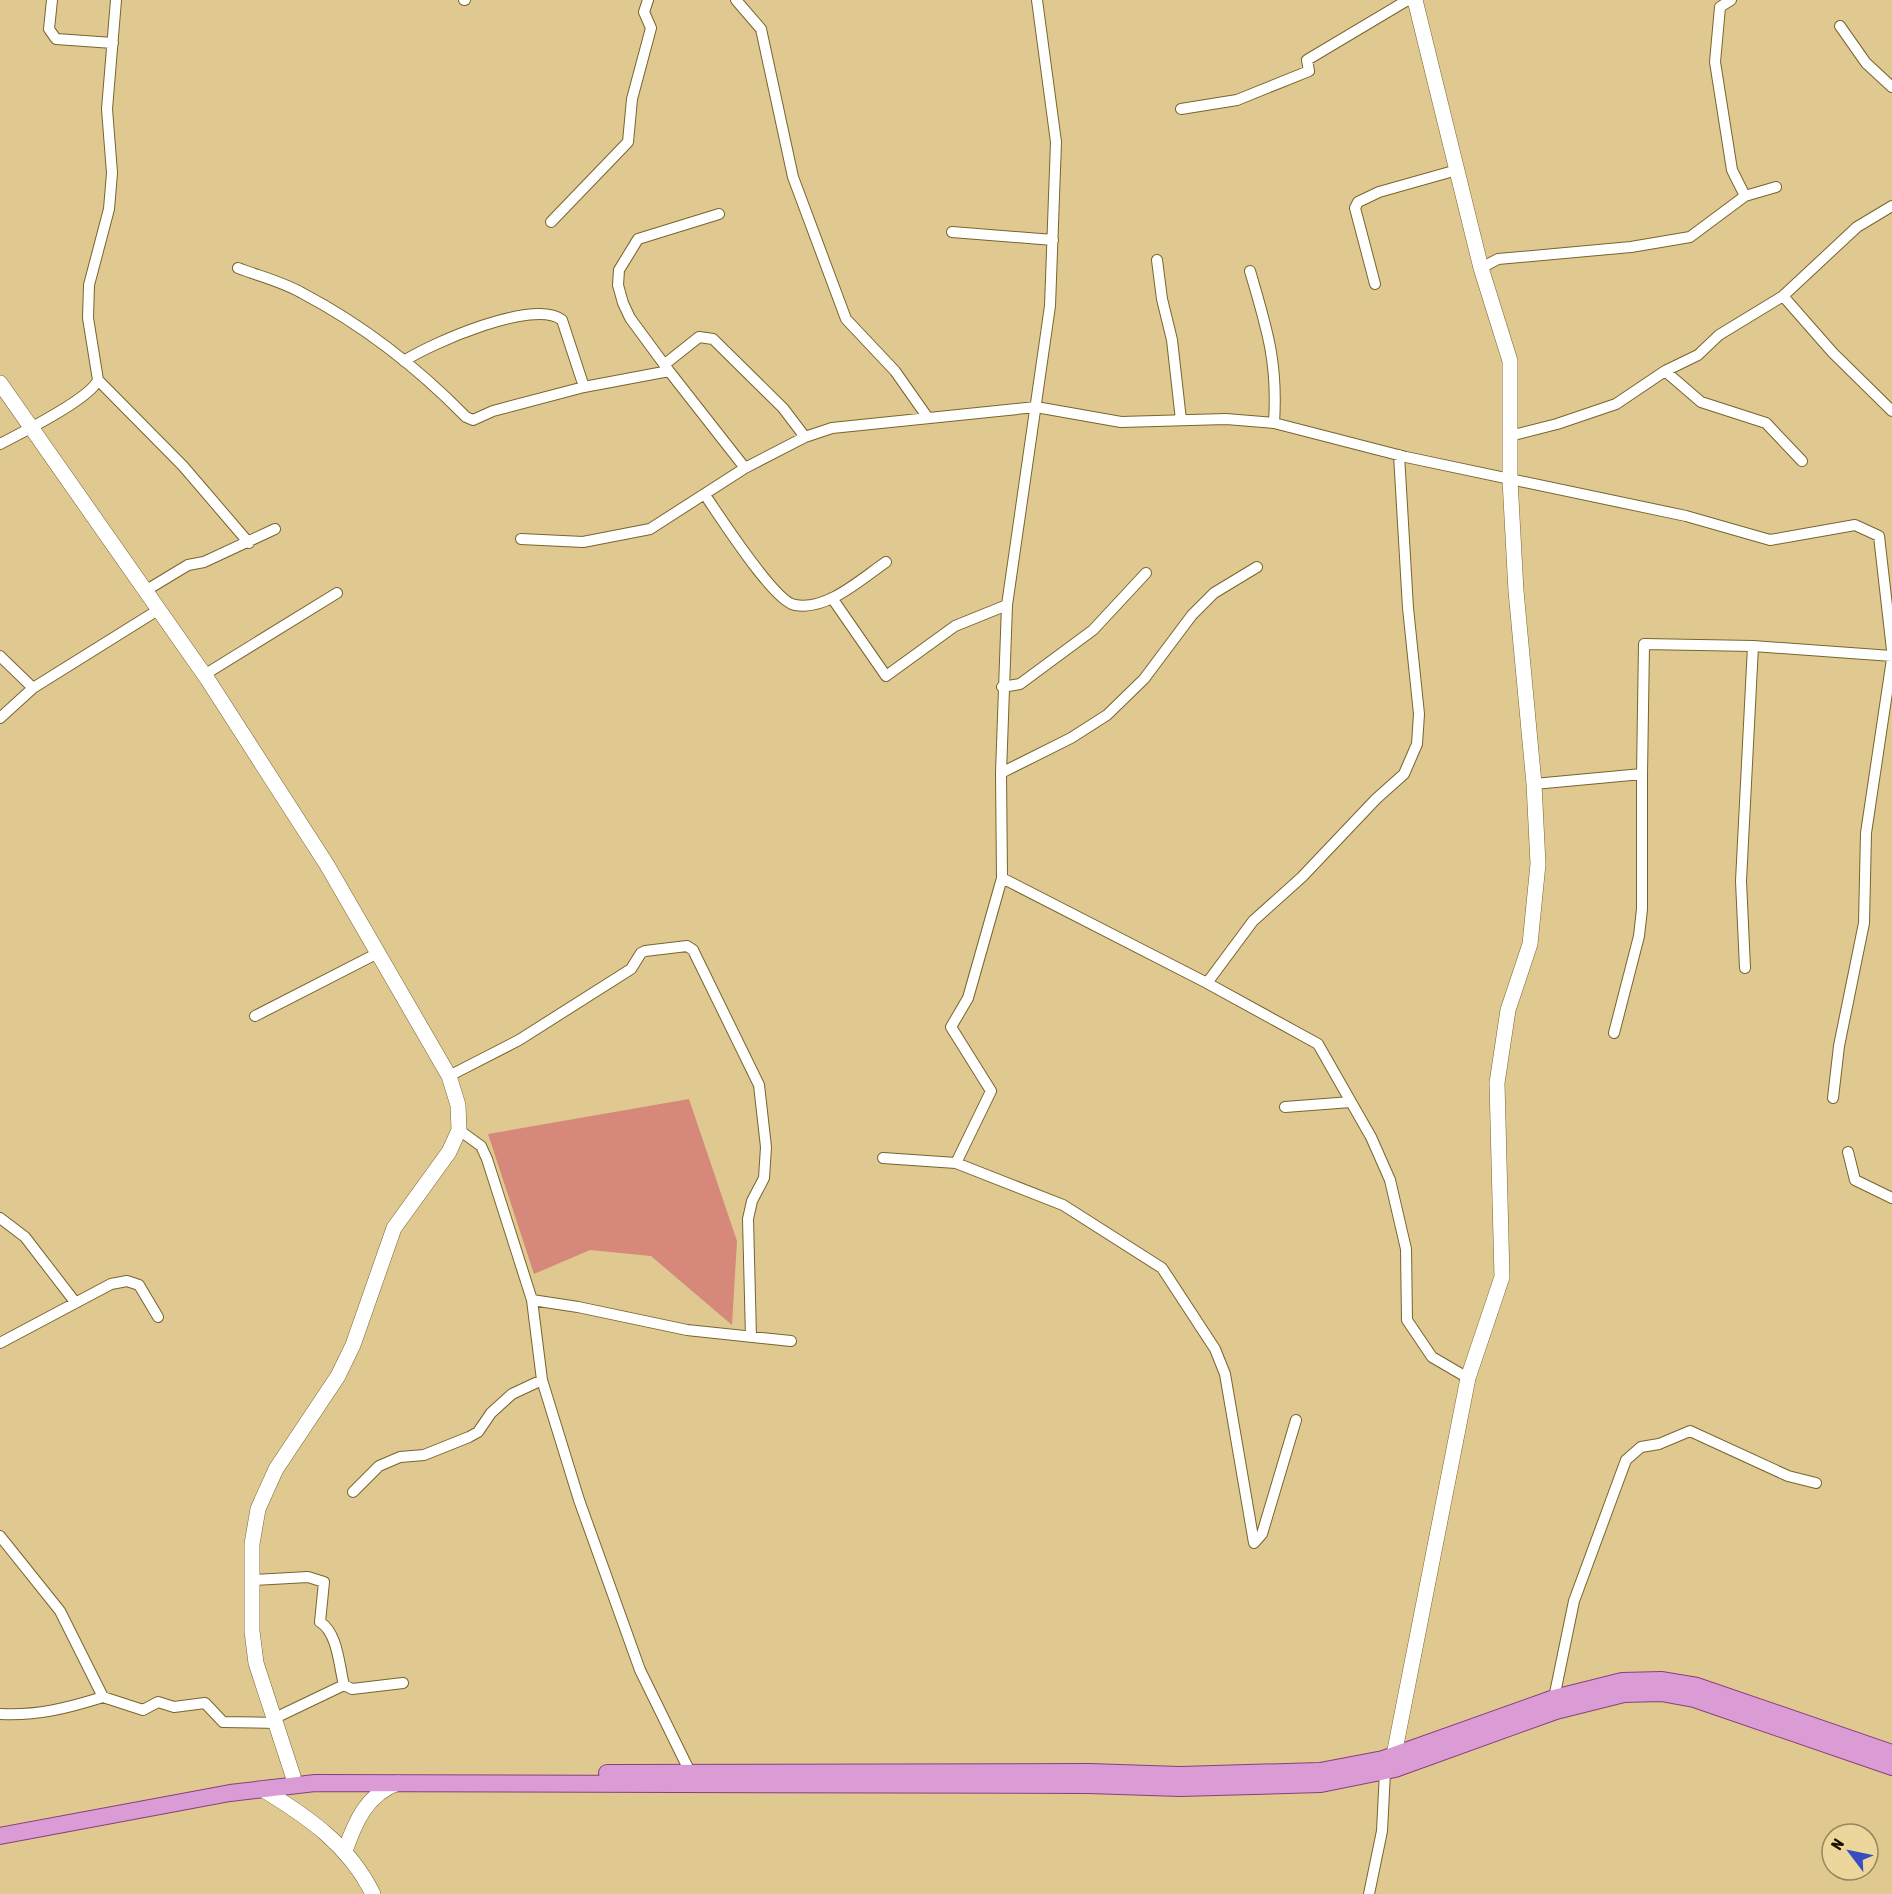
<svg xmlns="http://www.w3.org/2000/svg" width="1892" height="1894" font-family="'Asap Condensed',sans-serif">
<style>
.green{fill:#d6887b}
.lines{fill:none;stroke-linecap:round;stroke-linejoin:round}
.street-casing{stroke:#78652d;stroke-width:12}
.secondary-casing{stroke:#78652d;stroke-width:16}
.primary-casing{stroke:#87407a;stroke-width:18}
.street{stroke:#fff;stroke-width:10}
.secondary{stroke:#fff;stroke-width:15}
.primary{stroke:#db9cd6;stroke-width:16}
</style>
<rect width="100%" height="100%" fill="#dfc990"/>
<path class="green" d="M689,1099L737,1241L732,1325L651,1256L590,1250L534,1274L488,1134Z"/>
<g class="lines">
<g class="street-casing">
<path id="street" d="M52,0L49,29L56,39L113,43
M464,0H465
M736,0L761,29L793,177L846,319L895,371L928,418
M1840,26L1866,63L1892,87
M1181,109L1237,100L1309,71L1307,60L1406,1L1415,0
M1745,196L1776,187
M719,214L638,239L619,270L618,285L623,303L630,318L669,371L745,468
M551,222L628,142L632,99L651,28L644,12L648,0
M952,232L1053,240
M1157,260L1162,299L1172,340L1181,420
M238,268C259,276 283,282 302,293C363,325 418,368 466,417L473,420L493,411L584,387L669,371
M1481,268L1498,259L1631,247L1690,237L1745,196L1732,170L1715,62L1720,7L1731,0
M1250,271C1267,329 1278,362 1274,423
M1375,284L1355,208L1358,202L1379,192L1457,170
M1783,296L1833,353L1892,411
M404,361C432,343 534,298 562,320L584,387
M665,364L699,337L713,339L783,408L805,437
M1665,371L1698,355L1719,335L1783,296L1857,227L1892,206
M98,380L183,466L249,543
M1510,436L1557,424L1616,404L1665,371L1701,402L1766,423L1802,461
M0,444C21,433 90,399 98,380L88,318L89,285L109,209L112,173L107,109L116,0
M705,495C719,515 774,602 795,605C827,611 861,579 886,562
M521,539L583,542L650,529L745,468L805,437L832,428L1036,407L1121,422L1226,419L1274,423L1406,457L1686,516L1770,540L1855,525L1879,536L1892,650
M145,591L188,565L204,562L275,529
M832,598L886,676L955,626L1007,605
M0,656L33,688
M204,675L337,593
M1002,687L1020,684L1093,630L1146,573
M0,718L33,688L158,610
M1001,773L1071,738L1107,715L1144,679L1192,615L1214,593L1257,567
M1534,784L1642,774L1644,644L1753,646L1892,656
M1002,878L1207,983L1318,1044L1351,1102L1285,1107
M1745,968L1741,881L1753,646
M1207,983L1253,921L1302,877L1376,799L1404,774L1417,744L1419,714L1408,608L1399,455
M255,1016L378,953
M1614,1033L1639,936L1642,909V774
M449,1076L519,1040L631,969L641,953L645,951L687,946L693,950L759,1085L766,1147L764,1178L752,1201L748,1219L751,1337
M1833,1098L1839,1046L1864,923L1866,833L1892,659
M1351,1102L1371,1137L1390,1180L1406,1249L1407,1320L1432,1357L1468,1378
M459,1130L481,1146L487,1159L532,1300L578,1307L687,1330L791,1341
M1848,1152L1855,1180L1892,1198
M883,1158L956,1163L1063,1205L1162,1268L1215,1349L1225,1374L1254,1543L1262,1534L1296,1420
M956,1163L991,1091L951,1027L968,998L1002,878L1001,773L1007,605L1050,306L1056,142L1037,0
M0,1218L25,1237L75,1302
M532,1300L542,1380L579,1500L640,1670L690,1772
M0,1343L111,1284L127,1281L139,1285L158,1317
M353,1492L379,1466L400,1457L424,1455L469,1437L478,1432L491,1413L512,1394L542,1380
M0,1536L60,1611L103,1697L143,1710L158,1702L174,1707L205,1703L223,1722L277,1723
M252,1580L308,1577L324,1582L320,1622C338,1633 339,1666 344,1685
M1554,1698L1574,1601L1626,1460L1641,1447L1659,1444L1690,1431L1788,1476L1816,1483
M0,1714C37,1716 68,1708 103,1697
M275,1718L344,1685L352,1689L403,1683
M1369,1894L1382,1831L1385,1772"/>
</g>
<g class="secondary-casing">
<path id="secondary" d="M0,383L208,680L327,865L449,1076L458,1105L459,1130L449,1152L394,1228L353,1345L338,1376L276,1469L258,1509L252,1544V1631L256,1663L293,1776
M1394,1755L1468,1378L1502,1277L1497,1083L1508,1010L1530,944L1538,864L1534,784L1516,591L1510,480V361L1481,268L1415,0
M262,1789C308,1817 349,1845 373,1894
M345,1851C355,1822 367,1794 398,1783"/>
</g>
<g class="primary-casing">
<path id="primary" d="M607,1773L1089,1772L1180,1775L1320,1771L1383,1759L1554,1698L1622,1681L1661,1680L1697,1686L1892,1753
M0,1836L230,1793L315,1783L1088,1785L1180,1788L1321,1784L1395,1769L1556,1711L1624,1694L1661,1693L1694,1699L1892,1767"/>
</g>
<use href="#street" class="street"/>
<use href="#secondary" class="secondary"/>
<use href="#primary" class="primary"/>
</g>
<g transform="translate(1850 1852) rotate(302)"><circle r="28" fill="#ecd69c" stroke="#97875e" stroke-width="1.5"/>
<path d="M0-4.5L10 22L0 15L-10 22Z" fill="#384dbf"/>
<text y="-9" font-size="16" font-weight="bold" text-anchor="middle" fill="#181000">N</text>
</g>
</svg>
